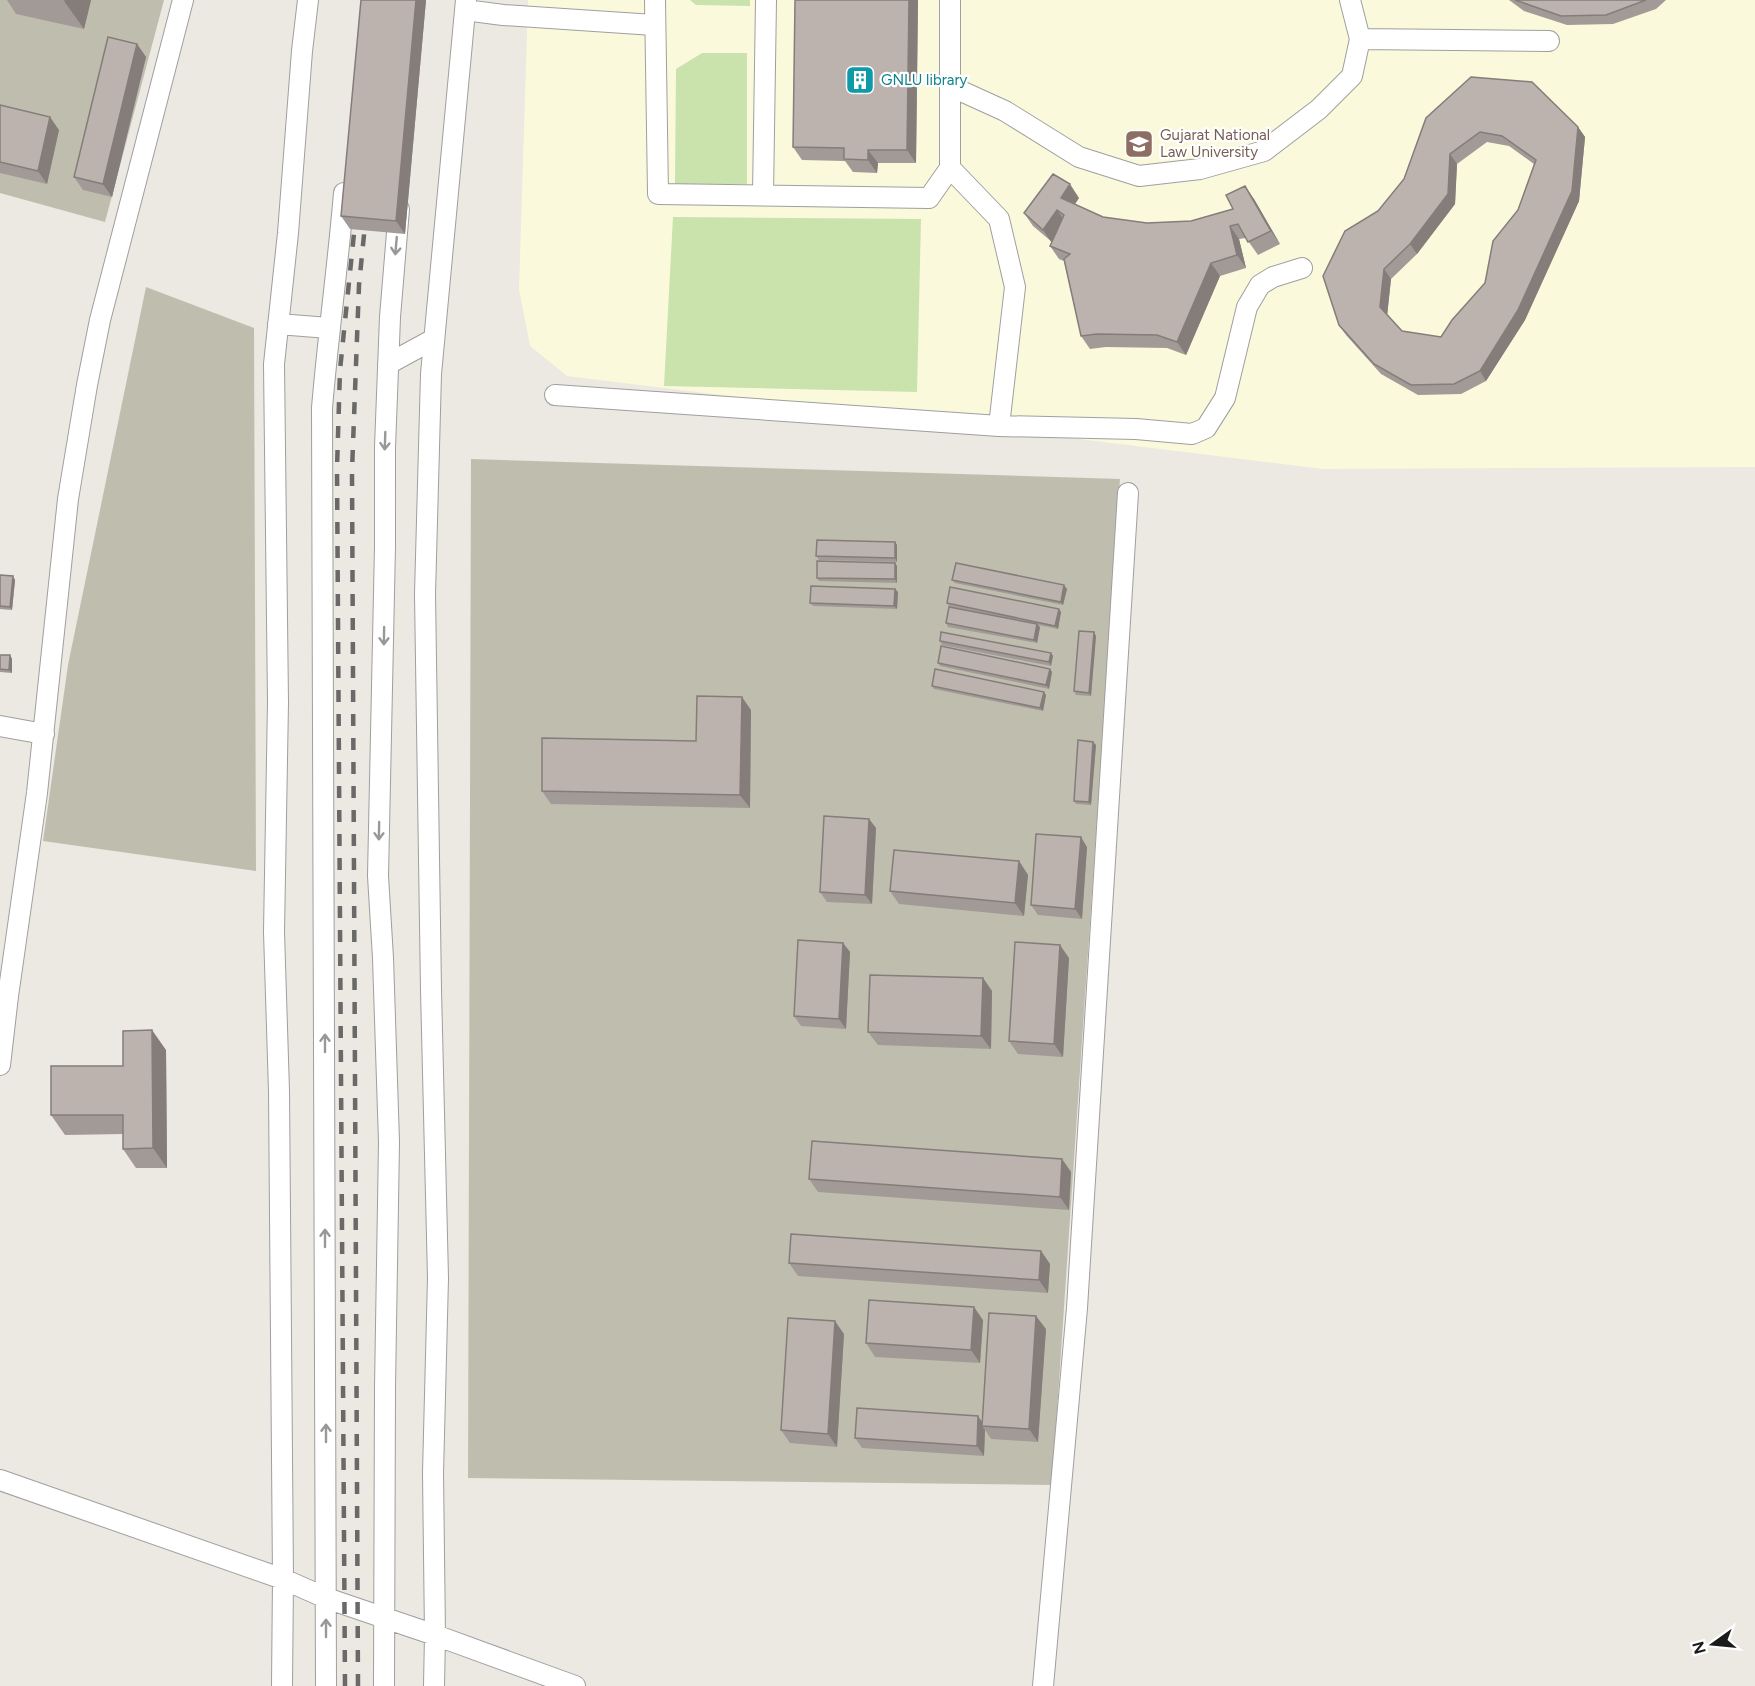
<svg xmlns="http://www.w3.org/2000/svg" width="1755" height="1686" font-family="Figtree,sans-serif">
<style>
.education{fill:#fbf9db}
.construction{fill:#bfbeae}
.grass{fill:#cae2ac}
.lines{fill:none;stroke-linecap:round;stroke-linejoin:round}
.minor-casing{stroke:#9f9f9f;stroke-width:22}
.minor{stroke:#fff;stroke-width:20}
.rail{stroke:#696969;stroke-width:4.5;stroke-dasharray:12 12;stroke-linecap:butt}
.wall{fill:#a29a96;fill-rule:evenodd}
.shaded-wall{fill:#847d7a}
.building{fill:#bcb3af;stroke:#847d7a;stroke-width:1.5;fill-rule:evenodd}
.oneway{stroke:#989898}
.labels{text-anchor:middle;stroke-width:4.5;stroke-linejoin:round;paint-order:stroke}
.culture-label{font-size:15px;fill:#0d838f;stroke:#fff;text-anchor:start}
.education-label{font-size:15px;fill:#785e54;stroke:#fff;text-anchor:start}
</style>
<rect width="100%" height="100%" fill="#ece8e2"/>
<path class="education" d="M528,0H1755V467L1323,469L567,376L530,346L519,289Z"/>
<path class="construction" d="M0,0H164L105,222L0,193Z
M146,287L254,328L256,871L43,841L68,665Z
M471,459L1120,479L1052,1485L468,1478Z"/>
<path class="grass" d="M690,0H750V6L696,5Z
M702,53H747V184H675L676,69Z
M673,217L921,219L917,392L664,386Z"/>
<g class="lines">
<g class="minor-casing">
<path id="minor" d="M655,0L658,194L929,198L950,168V0
M465,10L503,15L654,25
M1360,39L1549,41
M950,86L1005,111L1079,157L1139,176L1200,169L1264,151L1319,109L1352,76L1360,39L1350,0
M950,168L999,219L1015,287L999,426
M763,195L766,0
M278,324L329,328
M388,364L434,339
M555,395L999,426L1136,429L1192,434L1206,428L1225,398L1247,307L1260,285L1273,277L1302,268
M0,726L44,734
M0,1065L8,996L37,793L68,499L87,385L100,320L183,0
M0,1480L283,1579L326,1598L435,1635L575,1686
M282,1686L283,1579L279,1091L274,932L278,702L274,364L288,233L302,51L308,0
M326,1686L322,408C328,336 338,265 344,193
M384,1686L385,1387L389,1142L383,958L378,876L385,546V447L390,317L399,209
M434,1686L435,1635L433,1473L438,1278L431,990L425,594L431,374L466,0
M1043,1686L1077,1308L1128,493"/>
</g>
<use href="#minor" class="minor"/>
<path class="rail" d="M345,1686L337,468L340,370L356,214
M358,1686L352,471L359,285L366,215"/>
</g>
<path class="wall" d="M7,0H91L84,29L16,14Z
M361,0H426L405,234L350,229L341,216Z
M795,0H918L916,163H878L877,173L853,172L845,161L802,160L793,147Z
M1509,0H1666L1656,9L1613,24L1567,25L1524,11Z
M137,44L146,57L112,197L83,190L74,177Z
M0,105L59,130L47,184L0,173Z
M1426,118L1578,127L1585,137L1579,201L1525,320L1486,381L1461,394L1418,395L1381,374L1346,335L1339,325L1378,211L1404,179ZM1487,142L1509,146L1534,164L1518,210L1485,283L1441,337L1402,331L1387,315L1391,279L1417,254L1455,204L1457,164Z
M1079,198L1075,204L1103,217L1147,223L1191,221L1233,209L1254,199L1280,244L1258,255L1246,238L1239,239L1246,268L1220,276L1186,355L1167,348L1106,347L1090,349L1081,336L1064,261L1059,259L1050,246L1052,242L1033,226L1024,213Z
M895,542L897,545V562L819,560L816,556Z
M895,563L897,566V583L819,581L817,578Z
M0,575L15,580L12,610L0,609Z
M952,580L1067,589L1063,605L955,583Z
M895,589L898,592L897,609L813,606L810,603Z
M947,603L1061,612L1058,629L1038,625L1040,627L1037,643L948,627L946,623L988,615L949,607Z
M1096,636L1091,696L1076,695L1074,691Z
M940,641L1051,653L1053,656L1051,666L942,645Z
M0,655H10L12,659V673L0,672Z
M938,663L1050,669L1052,672L1049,689L940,666Z
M932,686L1046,695L1043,711L934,689Z
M751,710L750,808L551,804L542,791L696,741Z
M1093,742L1096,745L1091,805L1076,804L1074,801Z
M869,819L876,828L872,904L827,902L820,892Z
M1087,847L1082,919L1038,915L1031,905Z
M1019,861L1028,875L1024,916L899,904L890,891Z
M843,943L850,952L846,1029L801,1026L794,1016Z
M1069,958L1063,1057L1018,1054L1009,1041Z
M983,978L992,991L991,1049L878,1045L868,1032Z
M166,1050L167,1168H136L123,1149V1134L65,1135L51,1115L123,1066Z
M1062,1159L1071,1172L1069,1210L818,1192L809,1179Z
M1041,1251L1050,1264L1048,1293L798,1276L789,1263Z
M983,1320L980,1363L875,1357L866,1343Z
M1046,1329L1038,1442L991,1439L985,1430L984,1456L862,1448L855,1438L983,1422Z
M844,1334L837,1447L790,1443L781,1430Z"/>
<path class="shaded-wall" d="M65,0H91L84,29L64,1Z
M416,0H426L405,234L396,221Z
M909,0H918L916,163L907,150Z
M137,44L146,57L112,197L103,184Z
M50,117L59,130L47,184L38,171Z
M1578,127L1585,137L1579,201L1525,320L1486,381L1480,371Z
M868,150L878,163L877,173L868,160Z
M1450,154L1457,164L1455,204L1417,254L1410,244Z
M1070,184L1079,198L1070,211L1061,198Z
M1245,186L1254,199L1280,244L1271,231Z
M1057,210L1066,223L1052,243L1043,230Z
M1230,226L1239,239L1246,268L1237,255Z
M1211,263L1220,276L1186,355L1177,342Z
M1384,269L1391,279L1387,317L1380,307Z
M895,542L897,545V562L895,558Z
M895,563L897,566V583L895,579Z
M13,576L15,580L12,610L10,607Z
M1064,585L1067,589L1063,605L1061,602Z
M895,589L898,592L897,609L894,606Z
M1059,609L1061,612L1058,629L1055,626Z
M1037,624L1040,627L1037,643L1034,640Z
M1094,632L1096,636L1091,696L1089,693Z
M1051,653L1053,656L1051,666L1049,662Z
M10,655L12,659V673L9,670Z
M1050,669L1052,672L1049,689L1046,685Z
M1044,692L1046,695L1043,711L1040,708Z
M742,697L751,710L750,808L740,795Z
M1093,742L1096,745L1091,805L1089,802Z
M869,819L876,828L872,904L865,895Z
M1081,837L1087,847L1082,919L1075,909Z
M1019,861L1028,875L1024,916L1015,903Z
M843,943L850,952L846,1029L839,1019Z
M1060,945L1069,958L1063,1057L1054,1044Z
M983,978L992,991L991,1049L981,1036Z
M152,1030L166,1050L167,1168L153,1148Z
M1062,1159L1071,1172L1069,1210L1060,1197Z
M1041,1251L1050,1264L1048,1293L1039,1280Z
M974,1307L983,1320L980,1363L971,1350Z
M1036,1316L1046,1329L1038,1442L1029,1429Z
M835,1321L844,1334L837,1447L828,1434Z
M978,1416L985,1426H982L985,1430L984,1456L977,1446Z"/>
<path class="building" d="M361,0H416L396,221L341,216Z
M795,0H909L907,150H868V160L844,159V148L793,147Z
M1515,0H1646L1606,15L1561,16Z
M108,37L137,44L103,184L74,177Z
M1471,77L1532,82L1578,127L1572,191L1518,310L1480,371L1454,384L1411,385L1374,364L1339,325L1323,276L1345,231L1378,211L1404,179L1426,118ZM1480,132L1502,136L1536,160L1518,210L1493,241L1485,283L1452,320L1441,337L1402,331L1380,307L1384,269L1410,244L1448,194L1450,154Z
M0,105L50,117L38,171L0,162Z
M1053,174L1070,184L1061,198L1103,217L1147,223L1191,221L1233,209L1226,195L1245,186L1271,231L1248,242L1238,224L1230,226L1237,255L1211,263L1177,342L1157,335L1097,334L1081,336L1064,259L1070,254L1050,246L1064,215L1057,210L1043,230L1024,213Z
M817,540L895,542V558L816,556Z
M817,561L895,563V579L817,578Z
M956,563L1064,585L1061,602L952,580Z
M0,575L13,576L10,607L0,606Z
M811,586L895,589L894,606L810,603Z
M950,587L1059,609L1055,626L947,603Z
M949,607L1037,624L1034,640L946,623Z
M1079,631L1094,632L1089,693L1074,691Z
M941,632L1051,653L1049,662L940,641Z
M941,646L1050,669L1046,685L938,663Z
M0,655H10L9,670L0,669Z
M935,669L1044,692L1040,708L932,686Z
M697,696L742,697L740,795L542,791V738L696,741Z
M1078,740L1093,742L1089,802L1074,801Z
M824,816L869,819L865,895L820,892Z
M1036,834L1081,837L1075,909L1031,905Z
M894,850L1019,861L1015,903L890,891Z
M798,940L843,943L839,1019L794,1016Z
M1015,942L1060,945L1054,1044L1009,1041Z
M870,975L983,978L981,1036L868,1032Z
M152,1030L153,1148L123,1149V1115H51V1066H123V1031Z
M812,1141L1062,1159L1060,1197L809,1179Z
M791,1234L1041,1251L1039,1280L789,1263Z
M869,1300L974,1307L971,1350L866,1343Z
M989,1313L1036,1316L1029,1429L982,1426Z
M788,1318L835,1321L828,1434L781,1430Z
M857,1408L978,1416L977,1446L855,1438Z"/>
<defs><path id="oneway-shaft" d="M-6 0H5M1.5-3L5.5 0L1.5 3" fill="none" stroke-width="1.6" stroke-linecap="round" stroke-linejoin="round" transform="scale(1.5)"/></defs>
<g class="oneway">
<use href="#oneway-shaft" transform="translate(396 246) rotate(95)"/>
<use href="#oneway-shaft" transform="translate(385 441) rotate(92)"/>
<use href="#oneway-shaft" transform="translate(384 636) rotate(91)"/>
<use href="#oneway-shaft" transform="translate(379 831) rotate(91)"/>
<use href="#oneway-shaft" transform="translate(325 1043) rotate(-90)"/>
<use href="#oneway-shaft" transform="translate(325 1238) rotate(-90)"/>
<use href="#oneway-shaft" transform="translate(326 1433) rotate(-90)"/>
<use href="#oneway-shaft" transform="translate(326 1628) rotate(-90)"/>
</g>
<defs>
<g id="building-square" transform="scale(1.5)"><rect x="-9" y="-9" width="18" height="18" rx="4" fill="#0f9aa8" stroke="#fff"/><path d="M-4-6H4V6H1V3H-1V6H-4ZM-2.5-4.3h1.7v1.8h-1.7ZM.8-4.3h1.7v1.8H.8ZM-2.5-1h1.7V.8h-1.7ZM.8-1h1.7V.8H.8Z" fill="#fff"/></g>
<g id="university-square" transform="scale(1.5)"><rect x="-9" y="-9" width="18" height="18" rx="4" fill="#8d6e63" stroke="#fff"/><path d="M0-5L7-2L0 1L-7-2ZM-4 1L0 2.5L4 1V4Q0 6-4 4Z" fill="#fff"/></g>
</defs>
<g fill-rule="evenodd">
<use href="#building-square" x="860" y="80"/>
<use href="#university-square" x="1139" y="144"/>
</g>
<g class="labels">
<g class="culture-label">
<text x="881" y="85">GNLU library</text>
</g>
<g class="education-label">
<text x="1160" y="140">Gujarat National<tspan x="1160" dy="17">Law University</tspan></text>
</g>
</g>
<g transform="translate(1713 1644) rotate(255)" stroke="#ffffff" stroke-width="4.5" paint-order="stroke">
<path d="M0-4.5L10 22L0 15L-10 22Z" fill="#1b1b1b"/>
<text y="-9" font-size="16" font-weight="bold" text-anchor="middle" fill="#1b1b1b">N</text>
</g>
</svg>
